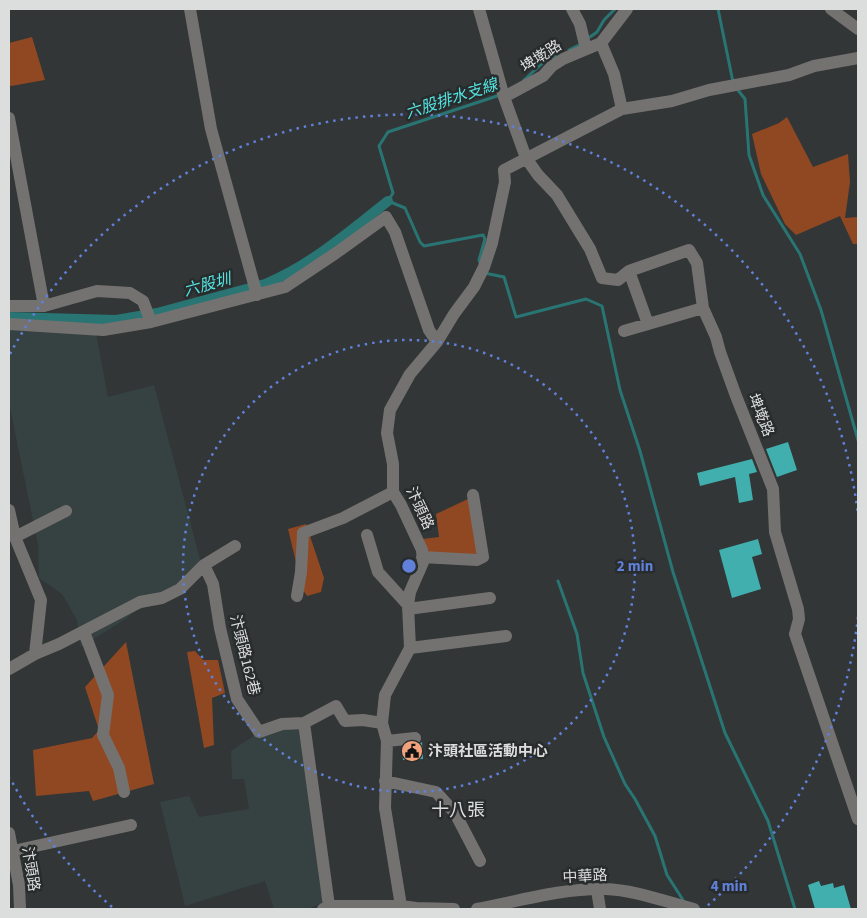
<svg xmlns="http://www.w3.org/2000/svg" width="867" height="918" font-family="'Source Sans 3','Noto Sans TC',sans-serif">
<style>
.built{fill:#364241}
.green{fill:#904823}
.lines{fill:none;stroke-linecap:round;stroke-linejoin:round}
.stream{stroke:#297574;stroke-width:3}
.canal{stroke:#297574;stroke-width:10}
.building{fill:#41afad}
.minor{stroke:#747271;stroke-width:12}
.ring{fill:none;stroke:#6080da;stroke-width:2.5;stroke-dasharray:2.5 5}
.labels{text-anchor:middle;stroke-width:5;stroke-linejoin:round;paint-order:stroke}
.street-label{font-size:15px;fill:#dcdede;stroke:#282c2c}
.poi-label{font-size:15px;font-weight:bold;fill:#dcdede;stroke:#282c2c;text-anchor:start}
.water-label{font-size:16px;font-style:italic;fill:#53e4e2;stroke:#282c2c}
.quarter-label{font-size:18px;fill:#dcdede;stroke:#282c2c}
.centre{fill:#6080da;stroke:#282c2c;stroke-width:2.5}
.ring-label{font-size:15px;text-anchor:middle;font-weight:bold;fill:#6080da;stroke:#282c2c;stroke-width:5;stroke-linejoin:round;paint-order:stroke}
</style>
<rect width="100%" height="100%" fill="#323636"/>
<path class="built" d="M9,328L96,333L108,397L154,385L201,563L173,598L134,611L127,618L81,647L77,620L62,594L39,578L38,545L9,403Z
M298,726L300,733L327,901L308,909H274L265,881L185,906L160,802L189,796L199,817L249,809L244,779H232L231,751L261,731Z"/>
<path class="green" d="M32,37L45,80L11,86L9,85V43Z
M787,117L813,167L848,154L850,182L845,218L858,217V244H853L840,216L796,235L785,224L761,174L752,134L779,123Z
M468,499L480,549L471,560L422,561L415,540L439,537L436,514Z
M306,524L324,578L321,592L307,596L295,578L296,562L288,529Z
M126,642L154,784L93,801L89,791L36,796L33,750L92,738L99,730L85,687Z
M195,651L203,660H218L225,693L212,698L214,745L204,748L187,652Z"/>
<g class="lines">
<path class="stream" d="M718,9L733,82
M590,37L597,32L604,20L615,9
M569,50L581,44
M524,80L547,59L559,55
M737,89L745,99L749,155L763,195L800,254L821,310L858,440
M481,265L479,260L485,239L483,235L424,246L420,242L405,208L388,201L393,193L379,146L388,132L500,95
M484,273L504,277L516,317L586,299L602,306L620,390L640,451L673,572L725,733L768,821L795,909
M558,581L577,634L583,673L604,737L625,784L635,799L655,836L667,875L683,900"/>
<path class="canal" d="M9,317L116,320L157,313L265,284C311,265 350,231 388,201"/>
</g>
<path class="building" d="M788,442L797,470L777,477L766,449Z
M752,459L757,472L749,474L753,500L739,503L735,477L700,486L697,473Z
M758,539L762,554L752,557L761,589L732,598L719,550Z
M422,742L423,759L403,760L402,748L416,746Z
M819,881L821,886L833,883L834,888L844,885L851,909H815L808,885Z"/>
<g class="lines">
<path class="minor" d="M190,9L211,129L257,295
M479,9L504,97
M572,9L580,24L586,49
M627,9L601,43L563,59L552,66L543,76L504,97L526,158L538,175L557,195L590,249L602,278L618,280L629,271L689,250L697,263L703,308L716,337L720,352L736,396L773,489L775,532L798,609L799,619L795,634L858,819
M831,9L858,29
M601,43L614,74L622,109L672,101L709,90L789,75L814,66L858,58
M9,118L44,306
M629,271L648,324
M9,306H44L97,291L130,293L143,301L151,322
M9,324L103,330L151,322L285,287L336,253L386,217L395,232L429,330L437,342
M624,331L703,308
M9,510L15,537L41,600L35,654
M367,535L378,572L408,605
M15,537L66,511
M422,557L477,560L483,557L473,495
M204,565L213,584L220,628L237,699L259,732L282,724L304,723L336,706L345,721L363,720L382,723
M297,596L301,572L303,533L343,518L393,492
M408,609L490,598
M84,632L108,695L103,735L119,768L124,792
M410,648L506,636
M9,669L35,654L59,644L140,602L162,598L180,589L204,565L235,546
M304,723L329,906
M387,741L415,738
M385,781L436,792L455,813L480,861
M9,833L19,885L20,909
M13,851L131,825
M597,890L600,909
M401,906L385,808L387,741L382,723L385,695L410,648L408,605L410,592L423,562L422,550L401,505L393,492V464L387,433L390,410L410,374L437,342L454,314L474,287L484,267L492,243L505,182L504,170L622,109
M323,909L329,906H401L416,908L454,909
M477,909C519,901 563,888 605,889C635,890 666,902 694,909"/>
</g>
<g class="ring">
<circle cx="409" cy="566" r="226"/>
<path d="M858 617A452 452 0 0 1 706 907M112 907A452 452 0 0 1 10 778M10 354A452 452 0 0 1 858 515"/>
</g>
<defs>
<g id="civic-disc" transform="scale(1.125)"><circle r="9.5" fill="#f1a17c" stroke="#282c2c"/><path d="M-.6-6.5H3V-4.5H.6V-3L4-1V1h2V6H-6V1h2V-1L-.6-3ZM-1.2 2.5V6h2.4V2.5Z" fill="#111"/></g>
</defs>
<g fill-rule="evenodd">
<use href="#civic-disc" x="412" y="751"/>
</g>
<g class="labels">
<g class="street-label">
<text transform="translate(541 56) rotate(-33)" y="5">埤墘路</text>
<text transform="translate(761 415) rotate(68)" y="5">埤墘路</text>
<text transform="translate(420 508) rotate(65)" y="5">汴頭路</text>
<text transform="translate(245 655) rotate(76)" y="5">汴頭路162巷</text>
<text transform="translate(31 869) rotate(81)" y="5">汴頭路</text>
<text transform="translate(585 876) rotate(-3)" y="5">中華路</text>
</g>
<g class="poi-label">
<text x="428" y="756">汴頭社區活動中心</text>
</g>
<g class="water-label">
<text transform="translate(451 98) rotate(-18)" y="6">六股排水支線</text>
<text transform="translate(207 284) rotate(-15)" y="6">六股圳</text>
</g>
<g class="quarter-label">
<text x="458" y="816">十八張</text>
</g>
</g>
<circle cx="409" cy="566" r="8" class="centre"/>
<g class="ring-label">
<text x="635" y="571">2 min</text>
<text x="729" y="891">4 min</text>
</g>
<rect width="867" height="918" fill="none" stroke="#dcdede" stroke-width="20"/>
</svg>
